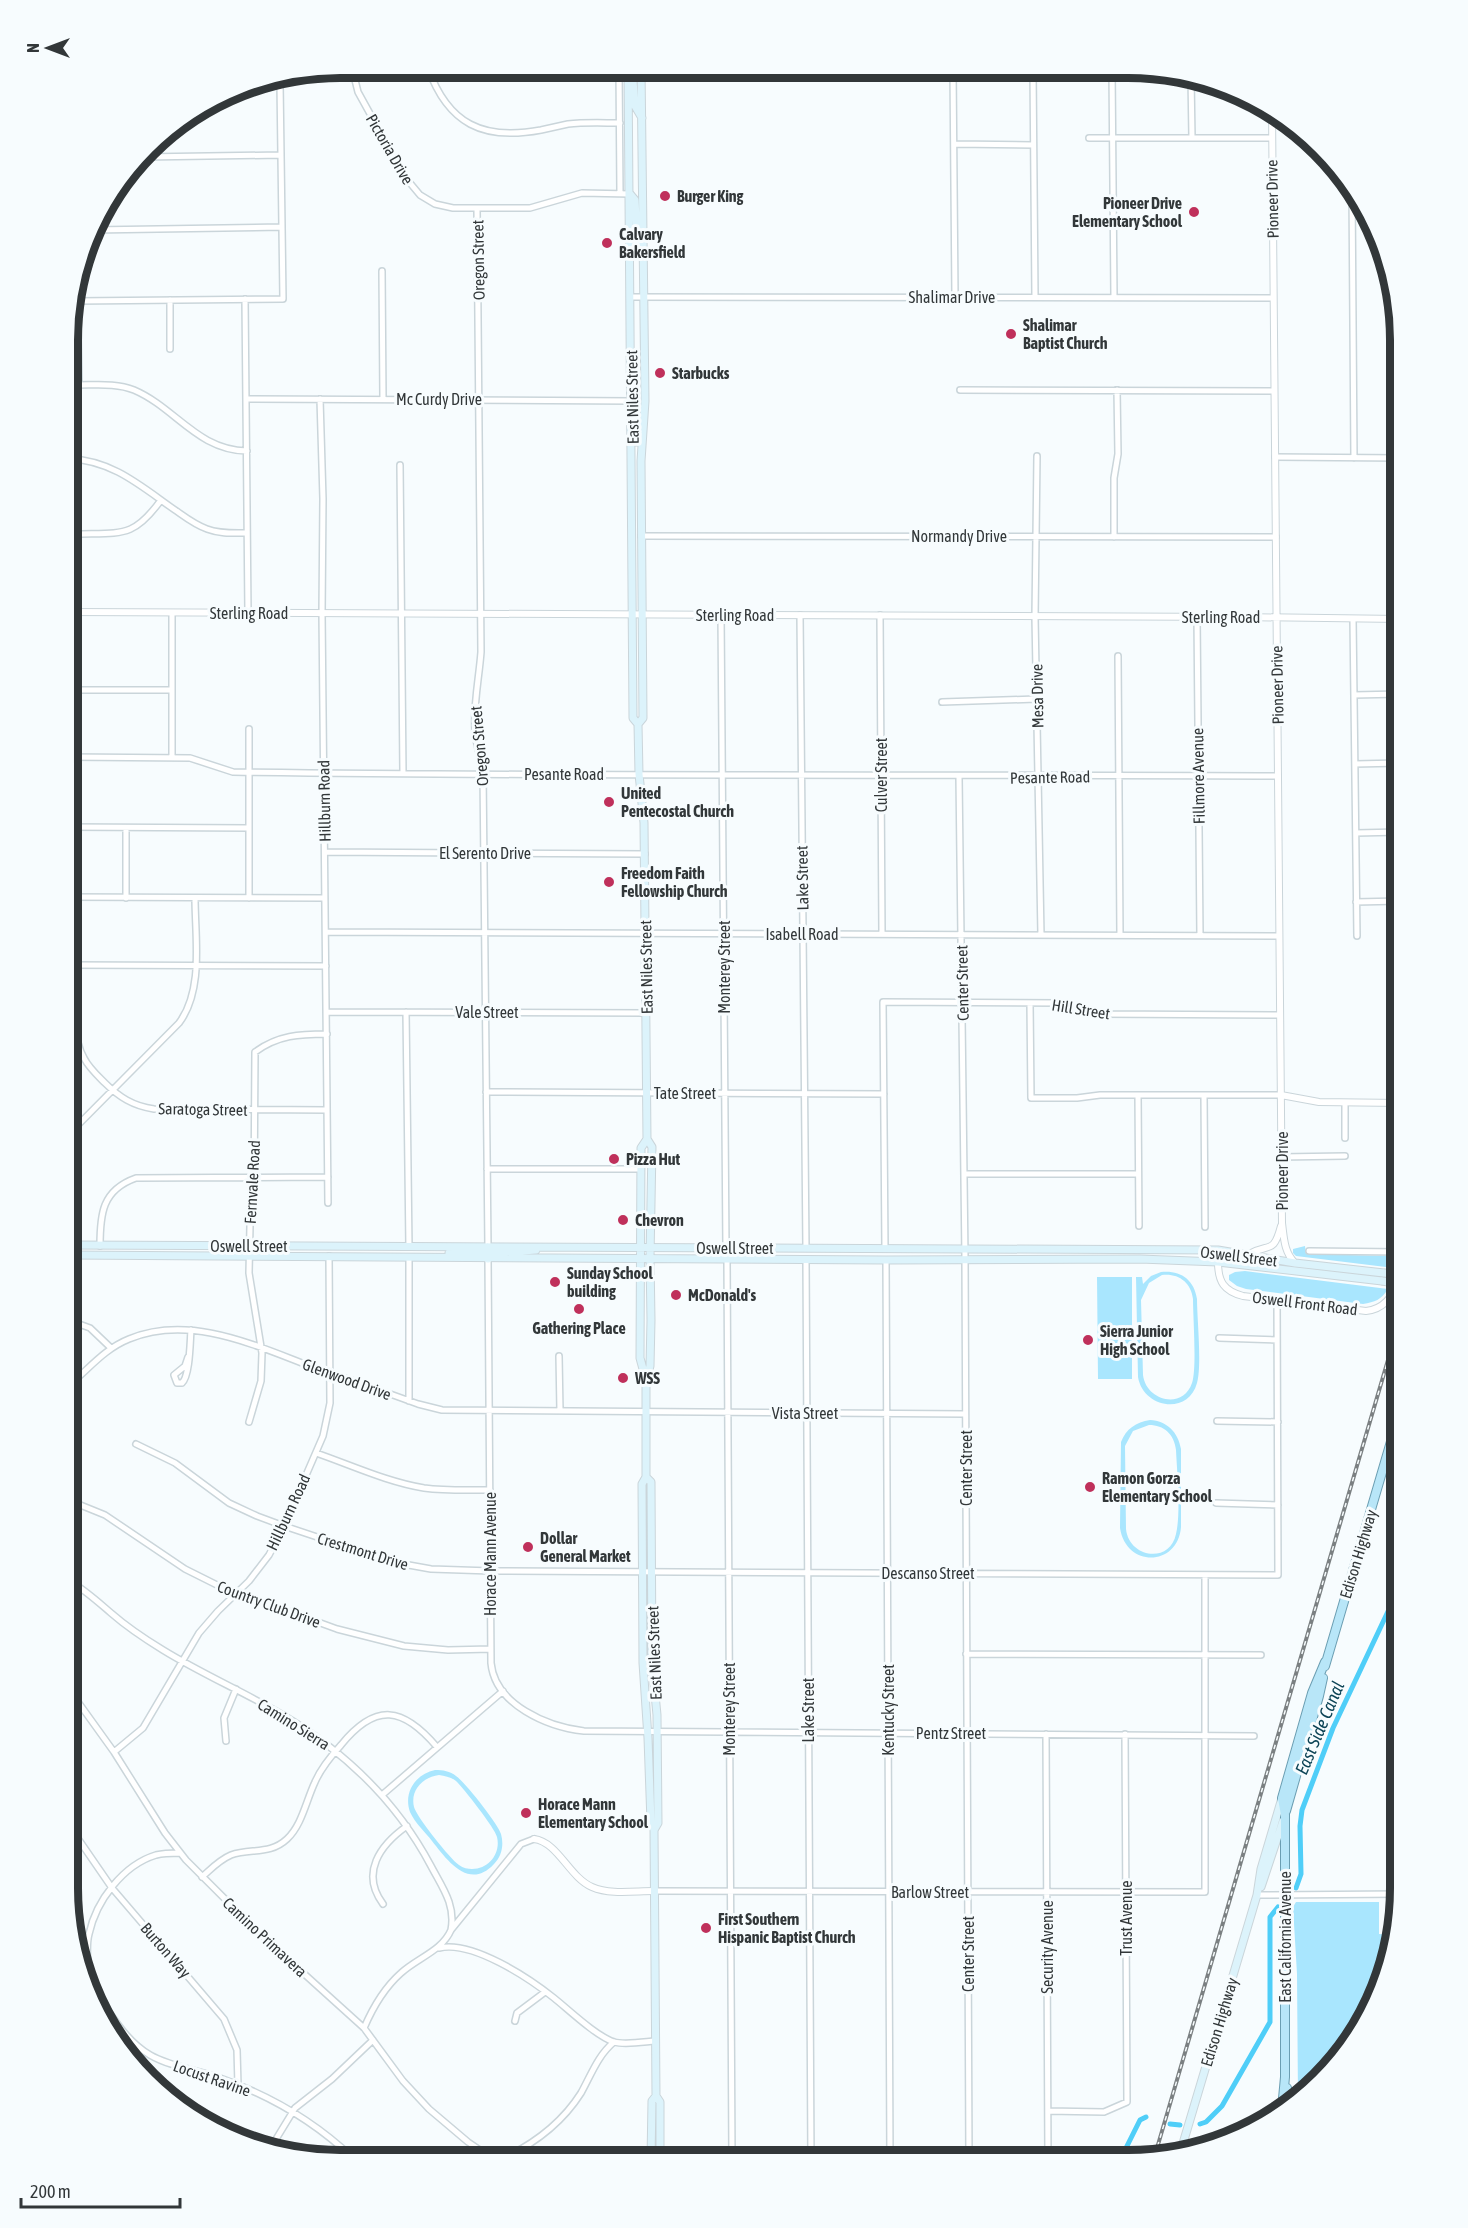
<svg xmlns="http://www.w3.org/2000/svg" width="1468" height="2228" font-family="'Asap Condensed',sans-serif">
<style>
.green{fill:#a9e6fe;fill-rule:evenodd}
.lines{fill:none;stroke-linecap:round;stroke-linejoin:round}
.canal{stroke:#4fcef8;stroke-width:5}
.minor-casing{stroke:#cad5da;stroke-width:8}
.tertiary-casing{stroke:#cad5da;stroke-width:8}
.secondary-casing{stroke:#cad5da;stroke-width:9}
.primary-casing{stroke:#6b9eb2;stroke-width:10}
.minor{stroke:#fff;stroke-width:5}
.tertiary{stroke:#fff;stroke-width:6}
.secondary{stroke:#dcf3fb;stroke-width:7}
.primary{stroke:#b8e6f8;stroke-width:8}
.rail-casing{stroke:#7b8082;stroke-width:4}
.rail{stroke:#f7fcfe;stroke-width:1.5;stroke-dasharray:4.5;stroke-linecap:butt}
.secondary-bridge-casing{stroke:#cad5da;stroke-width:9;stroke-linecap:butt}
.secondary-bridge{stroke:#dcf3fb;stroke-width:7}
.poi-dot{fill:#bf305b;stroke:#f7fcfe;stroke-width:2}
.labels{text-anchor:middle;stroke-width:6;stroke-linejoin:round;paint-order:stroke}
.street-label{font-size:16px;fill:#323739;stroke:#f7fcfe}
.poi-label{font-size:16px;font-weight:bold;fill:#323739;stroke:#f7fcfe;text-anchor:start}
.water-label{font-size:18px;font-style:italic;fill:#0d4456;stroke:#f7fcfe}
.rim{fill:none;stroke:#323739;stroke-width:8}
</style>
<rect width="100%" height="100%" fill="#f7fcfe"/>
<path class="green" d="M1305,1246L1306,1254L1391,1256L1395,1261L1394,1268L1296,1256L1293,1253V1249Z
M1245,1271L1388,1289C1381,1300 1375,1302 1363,1304L1246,1289L1237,1286L1229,1280V1275L1235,1272Z
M1161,1272C1180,1270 1194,1279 1197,1299C1197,1319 1202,1365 1197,1383C1188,1416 1143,1408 1138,1377L1136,1277H1142L1143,1284L1151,1276ZM1162,1275C1178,1273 1191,1282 1193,1299C1193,1318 1197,1368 1192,1383C1183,1410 1146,1401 1143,1375L1141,1300L1149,1283Z
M1097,1277H1132V1379H1098Z
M1150,1420C1167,1421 1178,1432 1181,1449V1527C1178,1567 1126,1568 1120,1528L1121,1442C1126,1429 1136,1422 1150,1420ZM1149,1425C1164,1425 1174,1434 1176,1450C1177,1472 1181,1513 1176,1534C1170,1564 1129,1558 1126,1529L1125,1446L1133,1431Z
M435,1770C443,1770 450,1771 456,1776C465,1782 498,1824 501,1834C504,1845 502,1856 494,1864C469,1891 447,1860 432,1841C425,1832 415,1823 410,1812C403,1792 416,1774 435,1770ZM439,1775C445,1776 451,1777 456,1781C464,1789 495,1828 497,1837C501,1853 489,1869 472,1869C468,1869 463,1868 459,1865C451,1860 416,1816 414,1807C410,1790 423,1777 439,1775Z
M1296,1902H1379V1934L1394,1935L1386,1976L1354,2039L1307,2093L1298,2099L1297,1974L1293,1907Z"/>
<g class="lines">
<path class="canal" d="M1296,1888L1301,1874L1300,1826L1302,1810L1333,1728L1400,1586
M1170,2124L1180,2125
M1200,2124L1206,2122L1222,2106L1270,2022V1917L1278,1907
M1120,2160L1140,2120L1146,2117"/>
<g class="minor-casing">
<path id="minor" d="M352,68L358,92L405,177L420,195L435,204L453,208H530L582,193L630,194
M428,68C448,124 483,141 541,130C550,128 559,126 568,124C585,122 603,123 620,123
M619,68L620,193
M953,69L955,297
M1033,70L1035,297
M1112,70L1114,297
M1191,77L1192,138
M1089,138H1272
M954,144L1033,145
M144,157L281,155
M1352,188L1354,458
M477,208L481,652C479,679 473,705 475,732C476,746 482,759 483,773L488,1247
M93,230L282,227
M382,271L383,399
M77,281L79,385C97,385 117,383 134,390C176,408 197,450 247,451
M631,297L1273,298
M245,299L248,613
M170,300V349
M77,301L283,299L280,83H263
M960,390L1274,391
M246,399L632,401
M320,399L323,499L322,613L328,1203
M1037,456L1035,617L1041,935
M1275,457L1400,458
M70,459C112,460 142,487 175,510C185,517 195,525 207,529C220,534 234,533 247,533
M400,465L403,773
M82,534C124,533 135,536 161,500
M641,536L1276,537
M1114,537V478L1118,454L1117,390
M721,615L726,1248
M800,615L806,1248
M880,615L882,934
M1197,617L1200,935
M1353,619L1357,936
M1118,656L1120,935
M69,690H172
M1354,695L1400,694
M942,702L1036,699
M69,757L190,758L233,772C581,777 929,774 1278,776
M172,758V613
M1355,764L1400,763
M959,777L965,1258L969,2160
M69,827L249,828
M1356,833L1400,832
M325,852L645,854
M69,897L325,898
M126,898V828
M249,898V729
M1356,902L1400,901
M326,932L1279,936
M69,965L326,966
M76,965C76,993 70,1034 84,1058C89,1068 97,1075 105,1083C119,1097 133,1106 154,1109L327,1110
M1030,1003L1031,1098H1077L1100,1095H1281
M326,1012L647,1013
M406,1012L409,1247
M486,1092L884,1094
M1138,1095L1139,1226
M1204,1095L1205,1227
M69,1134L179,1023C204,990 195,937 195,898
M1345,1138V1103
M1281,1157L1345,1156
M487,1169H641
M964,1174H1138
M100,1246C100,1214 102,1190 136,1178L328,1177
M885,1249L883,1002L1059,1003L1100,1014L1280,1015
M1309,1251L1400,1252
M409,1257V1401
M488,1259L491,1663C495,1705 548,1727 584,1731L1254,1736
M727,1260L732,2159
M806,1260L811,2160
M886,1260L890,2160
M68,1320L90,1328L111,1348
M1219,1338L1277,1340
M559,1356L560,1411
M188,1357L185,1366L174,1375L177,1383H182C190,1376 190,1342 191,1330
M68,1386C89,1369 104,1349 129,1339C189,1314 254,1345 310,1366C346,1378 382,1391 418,1404L442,1410L965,1414
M1217,1421L1278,1422
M249,1422L261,1381L262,1353L249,1273L250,1226L254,1196L255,1052C278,1035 300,1034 327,1034
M136,1444L175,1463L229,1503L257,1516L284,1526L392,1562L431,1569L491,1571L1278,1575L1277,1300
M316,1453C351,1465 387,1482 424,1488C446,1491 468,1490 490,1490
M68,1500L105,1515L185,1569L219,1586L337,1629L404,1646L448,1650L491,1649
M1216,1503L1278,1505
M68,1580C84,1589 97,1601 111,1613C127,1627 145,1639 163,1650C202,1674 244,1692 283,1715C345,1752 397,1802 431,1866C442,1887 456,1905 451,1930
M966,1654L1261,1655
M68,1688L114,1752L165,1833L186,1860L260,1934L364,2028L403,2081L429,2109L468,2142L493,2159
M1046,1734L1048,2160
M226,1741L224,1718L236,1689
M114,1752L143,1728L199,1633L218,1611L249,1581L269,1555L284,1526L323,1436L330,1403L329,1256
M382,1795L503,1691
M68,1824L112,1888L224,2019L237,2050L238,2085
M202,1877C211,1869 219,1860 231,1855C251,1848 270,1855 287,1839C302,1825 306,1801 315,1782C321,1768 331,1756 341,1745C376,1702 403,1707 437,1747
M654,1891L1205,1892V1576
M1257,1895L1400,1894
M383,1904C360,1873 380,1845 407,1826
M439,1948C472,1940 529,1978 554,1998C569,2010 596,2036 614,2042C625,2045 643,2042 655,2041
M85,1976C90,1963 85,1948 89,1934C96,1901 123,1865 156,1855C164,1853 172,1853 180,1853
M86,1982C108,2006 121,2038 150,2055C171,2067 197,2070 220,2078C269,2095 315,2122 353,2158
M515,2021L517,2013L545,1992
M364,2028C373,2007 384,1988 401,1973C417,1958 442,1951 451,1930L521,1844L534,1839
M1048,2111L1104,2112L1127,2102L1125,1734
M1208,2140V2145
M270,2149L295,2108L332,2079L373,2040
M502,2159C534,2144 562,2123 581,2093C591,2075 598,2055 614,2042"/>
</g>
<g class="tertiary-casing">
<path id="tertiary" d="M1272,111L1282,1223C1284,1238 1284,1252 1295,1263
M69,612L1241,617L1400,619
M1281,1095L1319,1102L1400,1103
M1247,1255C1269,1242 1273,1256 1281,1226
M1218,1262C1218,1282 1224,1291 1243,1296L1366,1311C1384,1309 1392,1297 1398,1282
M534,1839C558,1842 569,1877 592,1887C610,1895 634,1891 654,1891"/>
</g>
<g class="secondary-casing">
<path id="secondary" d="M628,68L633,718L638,724L639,774L644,823L647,1139L641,1148L640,1358L646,1380
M632,68L635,106L642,118
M630,194L635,200L637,235L641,247
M633,401L636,403L637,442
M638,724L643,718L641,461L645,401L641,68
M647,1139L652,1147L650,1258L651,1320L650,1366L646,1380V1477L642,1484L643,1663L648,1738L651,1822L654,1830L656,2096L660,2102V2159
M68,1245L1218,1250L1295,1263L1384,1273
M449,1253H482L486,1251L488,1247
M68,1255L886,1260L1140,1259L1218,1262L1382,1281
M488,1259V1255L493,1253L536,1250
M646,1477L651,1482L652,1663L657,1715L658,1823L654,1830
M1261,1887L1283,1821
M1181,2150L1257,1895L1261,1869L1282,1798
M651,2159L652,2101L656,2096"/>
</g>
<g class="primary-casing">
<path id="primary" d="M1325,1666L1400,1411
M1286,1811L1319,1696L1323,1678
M1287,2088L1290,2104
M1282,2109L1285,2077V1815L1282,1798L1312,1693L1325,1662"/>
</g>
<use href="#minor" class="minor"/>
<use href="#tertiary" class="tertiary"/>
<use href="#secondary" class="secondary"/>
<use href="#primary" class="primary"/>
<g class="rail-casing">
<path id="rail" d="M1155,2155L1400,1319"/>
</g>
<use href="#rail" class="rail"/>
<g class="secondary-bridge-casing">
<path id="secondary-bridge" d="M1384,1273L1400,1275
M1382,1281L1400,1284"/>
</g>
<use href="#secondary-bridge" class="secondary-bridge"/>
</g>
<g class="poi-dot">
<circle cx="665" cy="196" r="6"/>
<circle cx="1194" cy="212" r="6"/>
<circle cx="607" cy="243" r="6"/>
<circle cx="1011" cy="334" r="6"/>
<circle cx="660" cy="373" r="6"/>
<circle cx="609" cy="802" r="6"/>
<circle cx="609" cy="882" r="6"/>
<circle cx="614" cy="1159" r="6"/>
<circle cx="623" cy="1220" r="6"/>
<circle cx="555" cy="1282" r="6"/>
<circle cx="676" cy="1295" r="6"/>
<circle cx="579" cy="1309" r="6"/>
<circle cx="1088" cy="1340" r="6"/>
<circle cx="623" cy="1378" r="6"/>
<circle cx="1090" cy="1487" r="6"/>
<circle cx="528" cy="1547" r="6"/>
<circle cx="526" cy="1813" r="6"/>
<circle cx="706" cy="1928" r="6"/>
</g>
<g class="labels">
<g class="street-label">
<text transform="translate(390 149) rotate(60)" y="6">Pictoria Drive</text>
<text transform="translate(1272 199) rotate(-91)" y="6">Pioneer Drive</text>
<text transform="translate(478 260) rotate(-91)" y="6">Oregon Street</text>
<text x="952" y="303">Shalimar Drive</text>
<text transform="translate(632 397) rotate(-91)" y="6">East Niles Street</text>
<text x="439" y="405">Mc Curdy Drive</text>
<text x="959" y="542">Normandy Drive</text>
<text x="249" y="619">Sterling Road</text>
<text x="735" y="621">Sterling Road</text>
<text x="1221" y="623">Sterling Road</text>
<text transform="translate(1277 685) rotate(-91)" y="6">Pioneer Drive</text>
<text transform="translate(1037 696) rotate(-91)" y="6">Mesa Drive</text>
<text transform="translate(479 746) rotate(-95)" y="6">Oregon Street</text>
<text x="564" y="780">Pesante Road</text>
<text transform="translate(881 775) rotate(-90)" y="6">Culver Street</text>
<text transform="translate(1198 776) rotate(-91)" y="6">Fillmore Avenue</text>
<text transform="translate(1050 777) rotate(-1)" y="6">Pesante Road</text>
<text transform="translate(324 801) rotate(-91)" y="6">Hillburn Road</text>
<text x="485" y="859">El Serento Drive</text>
<text transform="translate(802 878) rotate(-91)" y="6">Lake Street</text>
<text x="802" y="940">Isabell Road</text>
<text transform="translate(646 967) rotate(-91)" y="6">East Niles Street</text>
<text transform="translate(724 967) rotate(-90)" y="6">Monterey Street</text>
<text transform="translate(962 983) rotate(-91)" y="6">Center Street</text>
<text transform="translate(1081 1009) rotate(9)" y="6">Hill Street</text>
<text x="487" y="1018">Vale Street</text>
<text x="685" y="1099">Tate Street</text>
<text transform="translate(203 1109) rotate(1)" y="6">Saratoga Street</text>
<text transform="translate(1282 1171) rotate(-90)" y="6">Pioneer Drive</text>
<text transform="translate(252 1182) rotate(-87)" y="6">Fernvale Road</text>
<text x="249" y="1252">Oswell Street</text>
<text x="735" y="1254">Oswell Street</text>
<text transform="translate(1239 1256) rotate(7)" y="6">Oswell Street</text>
<text transform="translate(1305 1303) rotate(7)" y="6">Oswell Front Road</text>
<text transform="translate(347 1379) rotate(20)" y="6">Glenwood Drive</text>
<text x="805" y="1419">Vista Street</text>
<text transform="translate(966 1468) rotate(-90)" y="6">Center Street</text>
<text transform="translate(288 1512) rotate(-65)" y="6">Hillburn Road</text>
<text transform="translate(363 1551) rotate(17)" y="6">Crestmont Drive</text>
<text transform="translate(490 1554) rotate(-90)" y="6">Horace Mann Avenue</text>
<text transform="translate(1358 1554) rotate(-73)" y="6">Edison Highway</text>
<text x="928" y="1579">Descanso Street</text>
<text transform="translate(269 1604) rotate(20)" y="6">Country Club Drive</text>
<text transform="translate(654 1653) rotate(-92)" y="6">East Niles Street</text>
<text transform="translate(729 1709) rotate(-90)" y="6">Monterey Street</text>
<text transform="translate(808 1710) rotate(-90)" y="6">Lake Street</text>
<text transform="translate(888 1710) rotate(-90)" y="6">Kentucky Street</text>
<text transform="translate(294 1724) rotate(32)" y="6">Camino Sierra</text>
<text x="951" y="1739">Pentz Street</text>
<text x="930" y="1898">Barlow Street</text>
<text transform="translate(1126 1918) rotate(-90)" y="6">Trust Avenue</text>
<text transform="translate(265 1937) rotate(43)" y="6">Camino Primavera</text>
<text transform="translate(1285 1937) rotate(-90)" y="6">East California Avenue</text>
<text transform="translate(1047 1947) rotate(-90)" y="6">Security Avenue</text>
<text transform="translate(166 1950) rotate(49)" y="6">Burton Way</text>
<text transform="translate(968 1954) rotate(-90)" y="6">Center Street</text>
<text transform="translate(1219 2022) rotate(-73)" y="6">Edison Highway</text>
<text transform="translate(212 2078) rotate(19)" y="6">Locust Ravine</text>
</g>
<g class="poi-label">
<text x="677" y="202">Burger King</text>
<text x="1182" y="209" text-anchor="end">Pioneer Drive<tspan x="1182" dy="18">Elementary School</tspan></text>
<text x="619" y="240">Calvary<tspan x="619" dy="18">Bakersfield</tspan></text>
<text x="1023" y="331">Shalimar<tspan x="1023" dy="18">Baptist Church</tspan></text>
<text x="672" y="379">Starbucks</text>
<text x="621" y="799">United<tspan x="621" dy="18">Pentecostal Church</tspan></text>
<text x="621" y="879">Freedom Faith<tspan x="621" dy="18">Fellowship Church</tspan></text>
<text x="626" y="1165">Pizza Hut</text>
<text x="635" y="1226">Chevron</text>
<text x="567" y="1279">Sunday School<tspan x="567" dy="18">building</tspan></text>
<text x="688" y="1301">McDonald's</text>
<text x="579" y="1334" text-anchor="middle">Gathering Place</text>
<text x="1100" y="1337">Sierra Junior<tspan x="1100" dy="18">High School</tspan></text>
<text x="635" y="1384">WSS</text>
<text x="1102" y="1484">Ramon Gorza<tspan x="1102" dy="18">Elementary School</tspan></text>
<text x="540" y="1544">Dollar<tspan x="540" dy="18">General Market</tspan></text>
<text x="538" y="1810">Horace Mann<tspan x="538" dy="18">Elementary School</tspan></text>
<text x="718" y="1925">First Southern<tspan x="718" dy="18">Hispanic Baptist Church</tspan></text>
</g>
<g class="water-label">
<text transform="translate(1320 1728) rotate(-67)" y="6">East Side Canal</text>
</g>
</g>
<path d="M0 0H1468V2228H0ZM340 78H1128A262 262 0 0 1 1390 340V1888A262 262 0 0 1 1128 2150H340A262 262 0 0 1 78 1888V340A262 262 0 0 1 340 78Z" fill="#f7fcfe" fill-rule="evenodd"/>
<path class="rim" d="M340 78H1128A262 262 0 0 1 1390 340V1888A262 262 0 0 1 1128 2150H340A262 262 0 0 1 78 1888V340A262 262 0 0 1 340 78Z"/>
<g transform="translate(48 48) rotate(270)" stroke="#f7fcfe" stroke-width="4.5" paint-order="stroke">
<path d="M0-4.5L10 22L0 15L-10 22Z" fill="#323739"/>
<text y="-9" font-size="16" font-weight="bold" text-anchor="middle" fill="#323739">N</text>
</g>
<path d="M21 2198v9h159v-9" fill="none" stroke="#323739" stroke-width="3"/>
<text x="30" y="2198" font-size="18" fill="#323739" stroke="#f7fcfe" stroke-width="4.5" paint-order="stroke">200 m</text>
</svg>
